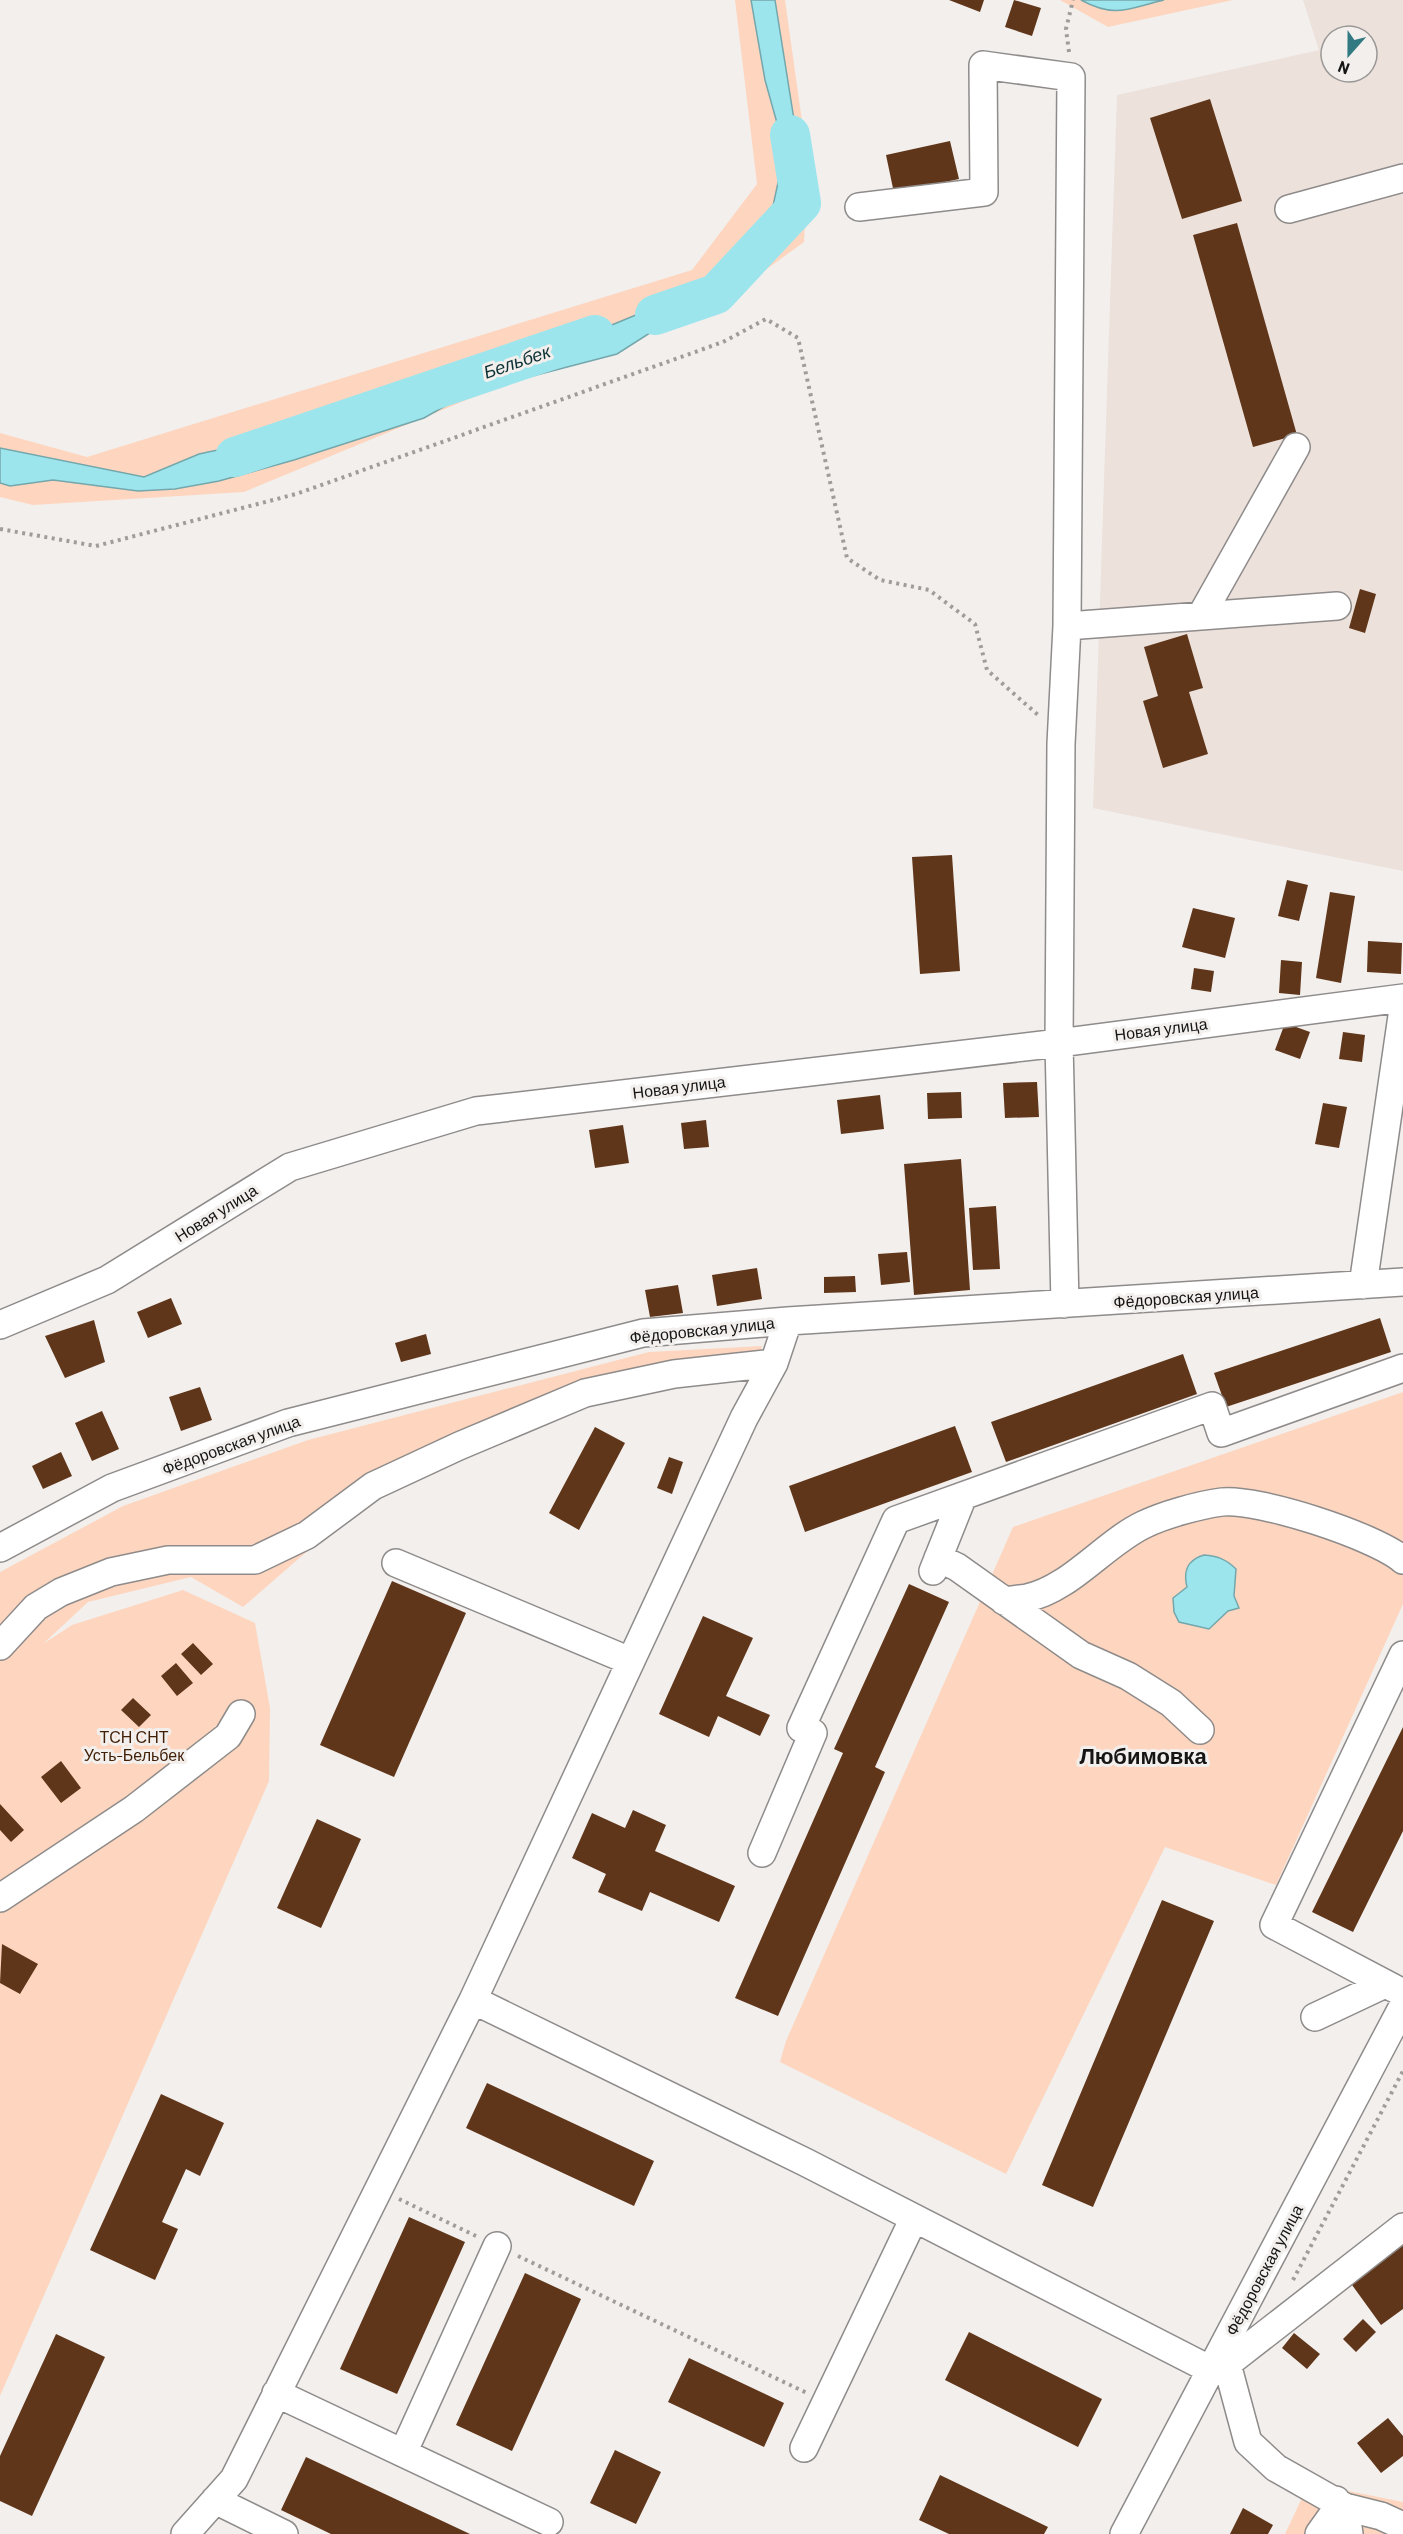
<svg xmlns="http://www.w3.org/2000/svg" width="1403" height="2534" font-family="Barlow,sans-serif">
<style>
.built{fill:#ece1db;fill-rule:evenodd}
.green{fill:#fed6bf}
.water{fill:#9ce5ed;stroke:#74a7ac;stroke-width:1.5}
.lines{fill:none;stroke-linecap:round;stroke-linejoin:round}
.river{stroke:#9ce5ed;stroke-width:40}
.building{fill:#60361a}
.minor-casing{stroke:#8e8b8a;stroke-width:30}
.path{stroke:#9f9d9b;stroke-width:4;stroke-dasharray:3 4.5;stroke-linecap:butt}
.minor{stroke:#fff;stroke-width:27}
.labels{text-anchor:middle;stroke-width:6;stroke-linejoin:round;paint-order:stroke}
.street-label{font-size:16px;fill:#161514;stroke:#f2efed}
.park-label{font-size:16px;fill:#401f07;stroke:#f2efed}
.water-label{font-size:18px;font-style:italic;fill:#0c3135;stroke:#f2efed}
.district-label{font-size:22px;font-weight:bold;fill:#161514;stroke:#f2efed}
</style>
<rect width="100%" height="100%" fill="#f2efed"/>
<path class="built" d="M1303,0H1403V871L1093,808L1117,95L1319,50ZM1331,36H1367V72H1331Z"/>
<path class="green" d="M735,0H785L808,164L804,242L745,285L244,492L33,505L0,497V433L87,457L692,270L757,184Z
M1060,0H1233L1108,27Z
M762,1346L753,1376L647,1382L387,1482L243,1607L191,1577L88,1602L43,1644L72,1625L183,1590L255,1623L270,1708L269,1781L0,2396V1572L123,1506L308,1440L649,1352Z
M1403,1392V1604L1276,1885L1165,1847L1006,2174L780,2062L786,2041L1013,1527Z
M1309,2483L1403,2502V2534H1285Z"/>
<path class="water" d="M751,0H775L802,170L790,239L764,260L617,354L468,393L424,418L294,460L219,481L175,489L138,491L53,480L10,486L0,483V448L144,477L199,454L274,438L286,440L544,353L689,293L744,248L770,220L779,178V130L765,80Z
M1081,0H1164C1129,8 1116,19 1081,0Z
M1204,1555C1217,1556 1226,1559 1236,1569L1234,1596L1239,1608L1228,1611L1209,1629L1179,1622L1174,1612L1173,1598L1187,1587C1183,1571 1187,1560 1204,1555Z"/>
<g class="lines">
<path class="river" d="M655,315L716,294L801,203L790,135
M235,457L595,335"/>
</g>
<path class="building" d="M949,0H984L980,12Z
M1014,0L1041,8L1032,36L1005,27Z
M1210,99L1242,201L1182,219L1150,118Z
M950,141L959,179L894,193L886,155Z
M1237,223L1297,435L1253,447L1193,235Z
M1360,589L1376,594L1365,633L1349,628Z
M1187,634L1203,688L1189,692L1208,754L1163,768L1143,701L1158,696L1144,647Z
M952,855L960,971L920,974L912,857Z
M1287,880L1308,885L1299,921L1278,916Z
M1330,892L1355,896L1341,983L1316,978Z
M1193,908L1235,918L1225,958L1182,947Z
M1368,941L1402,943L1401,974L1367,972Z
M1281,960L1302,962L1300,995L1279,993Z
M1194,968L1214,971L1211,992L1191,989Z
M1285,1023L1310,1032L1300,1059L1275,1050Z
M1343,1032L1365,1035L1362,1062L1339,1059Z
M1037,1082L1039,1117L1005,1118L1003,1083Z
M961,1092L962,1118L928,1119L927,1093Z
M880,1095L884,1129L841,1134L837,1100Z
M1323,1103L1347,1107L1339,1148L1315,1144Z
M706,1120L709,1147L684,1149L681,1123Z
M623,1125L629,1163L595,1168L589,1130Z
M961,1159L970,1290L914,1295L904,1164Z
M996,1206L1000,1269L973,1270L969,1208Z
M907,1252L910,1282L881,1285L878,1254Z
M757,1268L762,1299L717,1306L712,1275Z
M855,1276L856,1292L824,1293V1277Z
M678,1285L683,1313L650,1317L645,1290Z
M171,1298L182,1324L148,1338L137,1312Z
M1380,1318L1391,1352L1226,1407L1214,1373Z
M94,1320L105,1362L65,1378L45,1336Z
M426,1334L431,1354L401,1362L395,1343Z
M1183,1354L1197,1394L1006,1462L991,1422Z
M200,1387L212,1420L181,1431L169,1397Z
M102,1411L119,1449L92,1461L75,1423Z
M955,1426L972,1472L805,1532L789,1486Z
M595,1427L625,1443L579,1530L549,1513Z
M61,1452L72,1476L43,1489L32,1466Z
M669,1457L683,1462L672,1494L657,1488Z
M392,1581L466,1613L394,1777L320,1745Z
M909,1584L949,1602L875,1767L885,1772L778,2016L735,1998L843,1753L834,1749Z
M703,1616L753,1638L726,1696L770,1715L760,1736L718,1716L709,1737L659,1714Z
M193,1643L213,1664L201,1675L181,1654Z
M176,1663L193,1683L177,1696L161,1676Z
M133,1698L151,1715L139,1727L121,1710Z
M1403,1727V1831L1353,1932L1312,1912Z
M61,1761L81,1788L61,1803L41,1777Z
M0,1804L24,1830L11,1842L0,1830Z
M633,1810L666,1825L655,1851L735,1886L719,1922L650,1892L642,1911L598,1892L606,1874L572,1858L592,1813L625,1828Z
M317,1819L361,1839L321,1928L277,1908Z
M1162,1900L1214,1921L1093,2207L1042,2185Z
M2,1944L38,1964L20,1994L0,1983Z
M487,2083L654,2161L634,2206L466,2128Z
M161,2094L224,2123L200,2176L186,2169L162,2222L178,2229L155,2280L90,2250Z
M409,2217L465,2242L397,2394L340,2369Z
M1403,2239V2309L1381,2325L1347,2278Z
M525,2273L581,2299L512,2451L456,2425Z
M1363,2319L1376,2332L1356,2352L1343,2339Z
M969,2332L1102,2399L1078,2447L945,2380Z
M1294,2333L1320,2354L1307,2369L1282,2348Z
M56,2334L105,2357L32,2516L0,2501V2456Z
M689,2358L784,2403L764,2447L668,2402Z
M1388,2418L1403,2436V2456L1381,2473L1357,2443Z
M615,2450L661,2472L636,2524L590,2503Z
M306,2457L470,2534H331L281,2510Z
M940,2475L1048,2527L1044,2534H949L919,2520Z
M1243,2508L1273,2525L1268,2534H1230Z"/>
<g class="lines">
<g class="minor-casing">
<path id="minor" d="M859,207L984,192L983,65L1071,77L1067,626L1061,744L1059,1043L1065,1304
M1289,209L1403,178
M1201,616L1296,447
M1067,626L1337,606
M1363,1285L1403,1009
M788,1321L774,1363L744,1418L473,2000L805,2162L1211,2370L1227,2364L1403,2227
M0,1325L107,1280L290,1167L476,1111L1059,1043L1403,998
M0,1548L112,1488L288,1423L643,1333L788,1321L1403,1282
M938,1558L957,1567L1081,1655L1128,1676L1171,1703L1200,1730
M396,1563L630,1661
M933,1571L963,1496
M1004,1601C1012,1600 1020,1599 1027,1598C1070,1589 1104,1544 1143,1525C1163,1515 1199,1505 1222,1502C1258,1498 1375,1536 1403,1560
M0,1646L36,1607L61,1592L111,1572L168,1560H255L307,1535L373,1486L459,1446L585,1393L674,1374L774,1363
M1403,1655L1274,1925L1403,1993
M762,1853L813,1733L801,1728L896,1520L1212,1406L1221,1433L1403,1368
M0,1898L134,1809L228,1736L241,1714
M1315,2017L1385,1984
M1227,2364L1248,2442L1276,2468L1345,2507L1381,2516L1403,2526
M276,2393L549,2522
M804,2448L914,2218
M403,2453L497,2246
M215,2500L284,2534
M1345,2507L1349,2534
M185,2534L234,2479L473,2000
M1124,2534L1403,2006
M1319,2534L1334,2513L1336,2500"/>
</g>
<path class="path" d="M1069,52L1066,29L1073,0
M0,529L96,546L296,494L723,342L766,319L798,338L847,558L880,580L929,590L975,624L987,670L1038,715
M399,2199L476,2236
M518,2256L807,2393
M1293,2280L1403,2071"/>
<use href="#minor" class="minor"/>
</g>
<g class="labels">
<g class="street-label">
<text transform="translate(1161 1029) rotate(-7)" y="6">Новая улица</text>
<text transform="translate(679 1087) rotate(-7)" y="6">Новая улица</text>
<text transform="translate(216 1213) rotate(-32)" y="6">Новая улица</text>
<text transform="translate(1186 1297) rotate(-4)" y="6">Фёдоровская улица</text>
<text transform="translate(702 1330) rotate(-6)" y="6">Фёдоровская улица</text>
<text transform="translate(231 1445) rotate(-20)" y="6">Фёдоровская улица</text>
<text transform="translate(1264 2270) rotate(-62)" y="6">Фёдоровская улица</text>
</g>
<g class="park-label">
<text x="134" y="1743">ТСН СНТ<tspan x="134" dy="18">Усть-Бельбек</tspan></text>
</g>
<g class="water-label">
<text transform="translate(517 362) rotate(-19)" y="6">Бельбек</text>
</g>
<g class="district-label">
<text x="1143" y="1764">Любимовка</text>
</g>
</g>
<g transform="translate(1349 54) rotate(201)"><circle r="28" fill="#f2efed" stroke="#9a9896" stroke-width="1.5"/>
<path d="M0-4.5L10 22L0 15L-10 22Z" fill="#327a81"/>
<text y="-9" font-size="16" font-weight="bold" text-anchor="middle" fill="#161514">N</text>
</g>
</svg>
